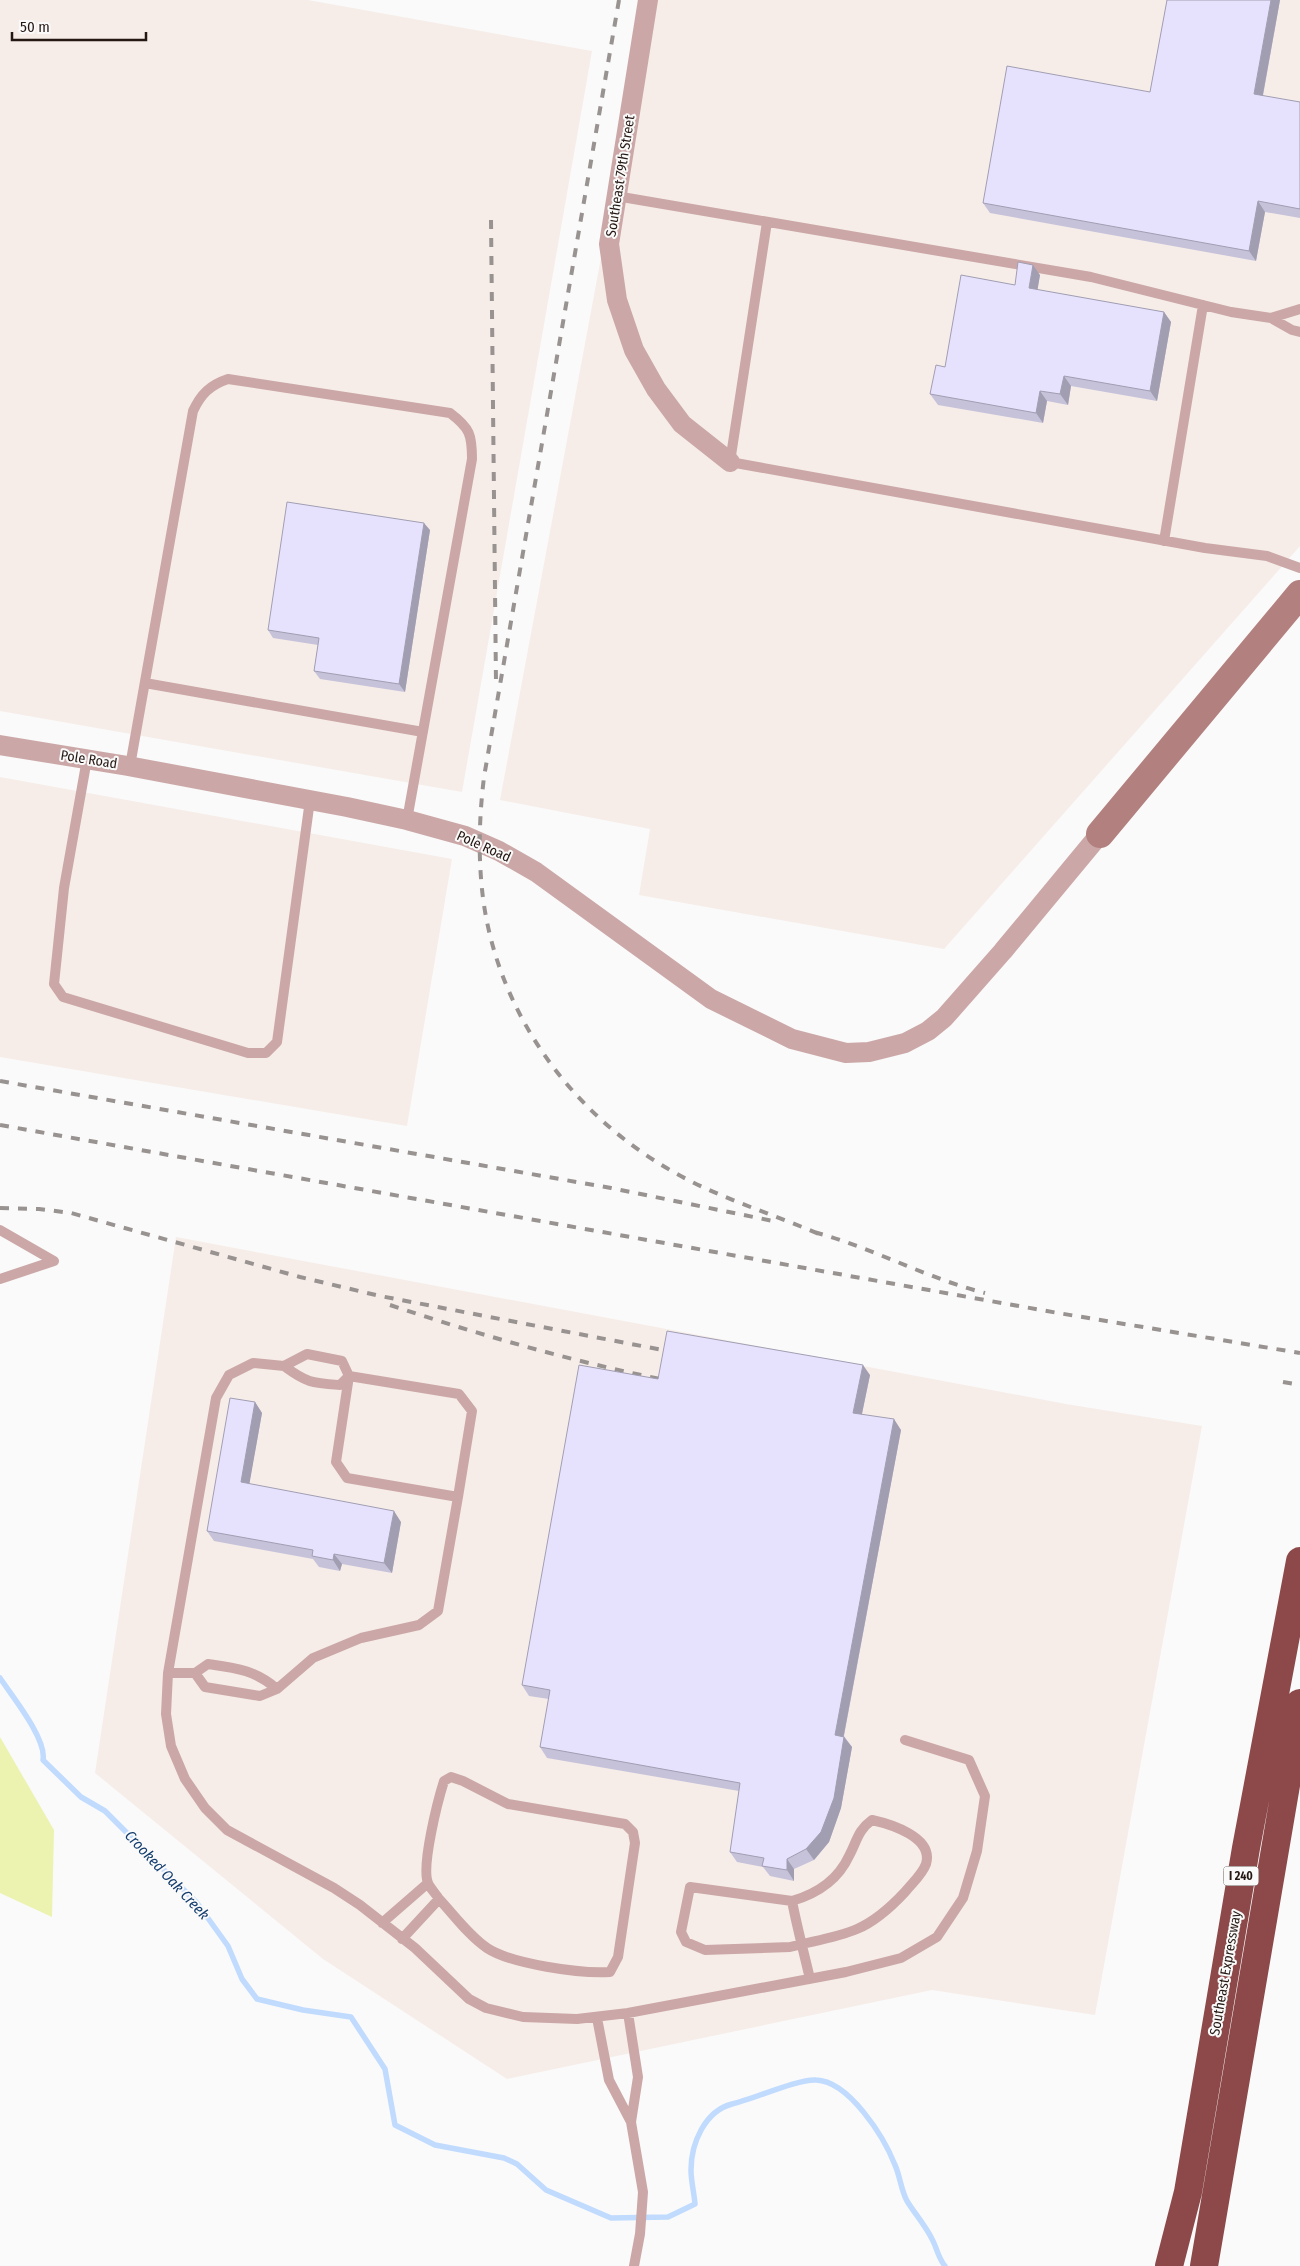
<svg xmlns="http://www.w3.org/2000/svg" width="1300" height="2266" font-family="'Fira Sans Condensed',sans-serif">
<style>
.built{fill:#f6ede9}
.green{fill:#ecf3b0}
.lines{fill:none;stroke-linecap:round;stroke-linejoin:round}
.stream{stroke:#c0dbfd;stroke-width:5.5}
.lane{stroke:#cba8a7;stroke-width:10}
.street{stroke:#cba8a7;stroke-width:20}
.secondary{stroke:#b2807f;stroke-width:28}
.highway{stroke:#8d494a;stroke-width:28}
.rail{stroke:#989290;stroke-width:4;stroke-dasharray:9 9;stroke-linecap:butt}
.wall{fill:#c6c2da}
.shaded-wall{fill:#a19eb2}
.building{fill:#e6e2fe;stroke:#a19eb2}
.labels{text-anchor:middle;stroke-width:4;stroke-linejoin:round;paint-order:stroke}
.shield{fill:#fafafa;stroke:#655c58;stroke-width:1}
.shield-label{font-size:12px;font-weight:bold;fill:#251813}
.street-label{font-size:14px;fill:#251813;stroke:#fafafa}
.water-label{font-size:15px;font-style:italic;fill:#133d6e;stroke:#fafafa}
</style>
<rect width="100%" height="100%" fill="#fafafa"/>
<path class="built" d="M0,0H308L592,51L462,792L0,711Z
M649,0H1300V546L944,949L639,895L650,829L500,800Z
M0,777L452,859L407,1126L0,1057Z
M176,1237L1066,1404L1202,1426L1095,2015L932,1990L507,2079L323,1959L95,1773Z"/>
<path class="green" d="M0,1737L54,1830L52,1917L0,1893Z"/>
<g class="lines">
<path class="stream" d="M0,1678C12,1696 47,1739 43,1760L81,1797L105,1811L197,1903L228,1946L242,1979L257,1999L303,2010L351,2017L385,2069L395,2125L435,2145L504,2158L517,2164L546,2190L611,2218L668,2217L695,2204C694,2192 691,2181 691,2170C691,2143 705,2111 732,2104C754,2099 797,2079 816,2080C849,2081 884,2137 895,2165C900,2176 901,2190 907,2201C915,2214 925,2225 932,2239C937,2248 938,2258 945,2266"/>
<path class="lane" d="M616,196L1091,277L1231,312L1271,318
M767,222L730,462L1205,548L1267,556L1300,568
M1300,309L1271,318L1292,330L1300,332
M1164,541L1203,305
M145,683L423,732
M87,759L64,888L54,984L63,997L248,1053H266L277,1042L310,800
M130,766L193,411C201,394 210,385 228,379L450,413C470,428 472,435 472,459L407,820
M0,1230L54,1261L0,1279
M284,1366C307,1383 312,1383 340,1385L349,1376L342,1361L307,1354L284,1366L253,1363L229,1375L216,1398L168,1673L166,1714L171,1746L185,1779L205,1808L227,1830L334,1888L360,1905L415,1948L469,1999L486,2008L523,2017L577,2019L628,2013L846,1972L901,1958L937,1937L963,1898L977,1851L985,1796L969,1760L905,1740
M349,1376L459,1394L472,1411L458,1497L347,1478L336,1462Z
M168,1673H195L208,1664C236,1668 255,1670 277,1689
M195,1673L205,1687L260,1696L277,1689L313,1658L361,1638L419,1625L438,1611L458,1497
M792,1901C816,1894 838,1880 849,1856C857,1841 858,1830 872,1820C890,1824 934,1837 926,1864C922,1875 912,1883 905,1892C891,1907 876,1921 857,1929C836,1938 812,1941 790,1947L705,1950L686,1942L681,1932L690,1887L792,1901C797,1927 804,1953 810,1979
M382,1923L428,1883
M402,1939L439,1899C454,1915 469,1936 487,1948C511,1964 581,1974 610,1972L618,1957L635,1843L633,1832L625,1824L508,1804L463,1781L451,1777L444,1781C438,1800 421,1866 428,1883C430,1888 436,1894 439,1899
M628,2013L638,2077L631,2122
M597,2018L609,2080L631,2122L643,2192L640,2234L634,2266"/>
<path class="street" d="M648,0L609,244L617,300L634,350L656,389L682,424L730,462
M0,745L128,766L347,807L407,820L465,836L499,851L536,872L711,999L792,1039L846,1053L869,1052L905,1043L928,1031L944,1018L1003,951L1100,834"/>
<path class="secondary" d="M1100,834L1300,594"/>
<path class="highway" d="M1169,2266L1188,2192L1246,1848L1300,1561
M1204,2266L1300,1703"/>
<path class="rail" d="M619,0L484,777C479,818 478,858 483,898C498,1013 571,1113 670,1170C716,1197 770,1213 819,1234
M491,220L496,683
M0,1081L611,1188L778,1222
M0,1125L1058,1313L1300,1353
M0,1208L39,1209L71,1213L300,1277L380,1296L673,1352
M814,1232C873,1248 926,1278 985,1293
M390,1305C480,1335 571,1361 665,1380
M1283,1382L1300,1385"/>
</g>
<path class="wall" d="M1167,0H1280L1263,96L1300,102V218L1265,212L1256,261L990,213L983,203L1150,92Z
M1040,275L1037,290L1164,312L1171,322L1157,401L1071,386L1068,405L1047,401L1043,423L938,405L930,394L945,367L1015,285Z
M430,530L405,692L320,679L314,671L318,645L273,638L268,630Z
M870,1375L862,1414L901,1430L844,1736L852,1747L841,1808L829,1842L814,1860L794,1869V1881L770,1876L763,1867L737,1862L730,1852L739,1791L547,1758L540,1747L549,1699L529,1696L522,1685L658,1379Z
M255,1402L262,1413L249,1484L401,1522L392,1573L342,1564L340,1571L319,1567L313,1559L214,1541L207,1531Z"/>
<path class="shaded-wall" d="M1271,0H1280L1261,105L1254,94Z
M1258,201L1265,212L1256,261L1249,251Z
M1033,265L1040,275L1036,299L1029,288Z
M1164,312L1171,322L1157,401L1150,391Z
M1064,376L1071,386L1068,405L1060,394Z
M1040,391L1047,401L1043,423L1036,413Z
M424,523L430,530L405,692L399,684Z
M863,1365L870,1375L860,1423L853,1413Z
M255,1402L262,1413L248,1492L241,1482Z
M894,1419L901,1430L842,1745L835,1735Z
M394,1511L401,1522L392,1573L384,1563Z
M334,1554L342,1564L340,1571L333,1560Z
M844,1737L852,1747L841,1808L829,1842L814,1860L806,1849Z
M787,1859L794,1869V1881L787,1870Z"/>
<path class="building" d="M1167,0H1271L1254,94L1300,102V209L1258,201L1249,251L983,203L1007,66L1150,92Z
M1018,262L1033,265L1029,288L1164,312L1150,391L1064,376L1060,394L1040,391L1036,413L930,394L936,365L945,367L961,275L1015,285Z
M287,502L424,523L399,684L314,671L319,638L268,630Z
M667,1331L863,1365L853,1413L894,1419L835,1735L844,1737L834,1798L821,1832L806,1849L787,1859V1870L762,1866L764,1858L730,1852L740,1783L540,1747L550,1690L522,1685L579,1365L658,1379Z
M230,1398L255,1402L241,1482L394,1511L384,1563L334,1554L333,1560L312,1556L313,1550L207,1531Z"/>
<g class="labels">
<rect class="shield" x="1223.5" y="1866.5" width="35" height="19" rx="4"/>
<g class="shield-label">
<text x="1241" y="1880">I 240</text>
</g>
<g class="street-label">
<text transform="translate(620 176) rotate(-81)" y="5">Southeast 79th Street</text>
<text transform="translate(89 759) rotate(9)" y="5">Pole Road</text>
<text transform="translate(484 846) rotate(24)" y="5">Pole Road</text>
<text transform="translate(1225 1973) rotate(-80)" y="5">Southeast Expressway</text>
</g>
<g class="water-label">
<text transform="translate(167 1875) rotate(47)" y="5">Crooked Oak Creek</text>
</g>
</g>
<path d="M12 32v8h134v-8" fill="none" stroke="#251813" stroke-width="2.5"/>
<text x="20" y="32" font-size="15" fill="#251813" stroke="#fafafa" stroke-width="4" paint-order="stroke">50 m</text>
</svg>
